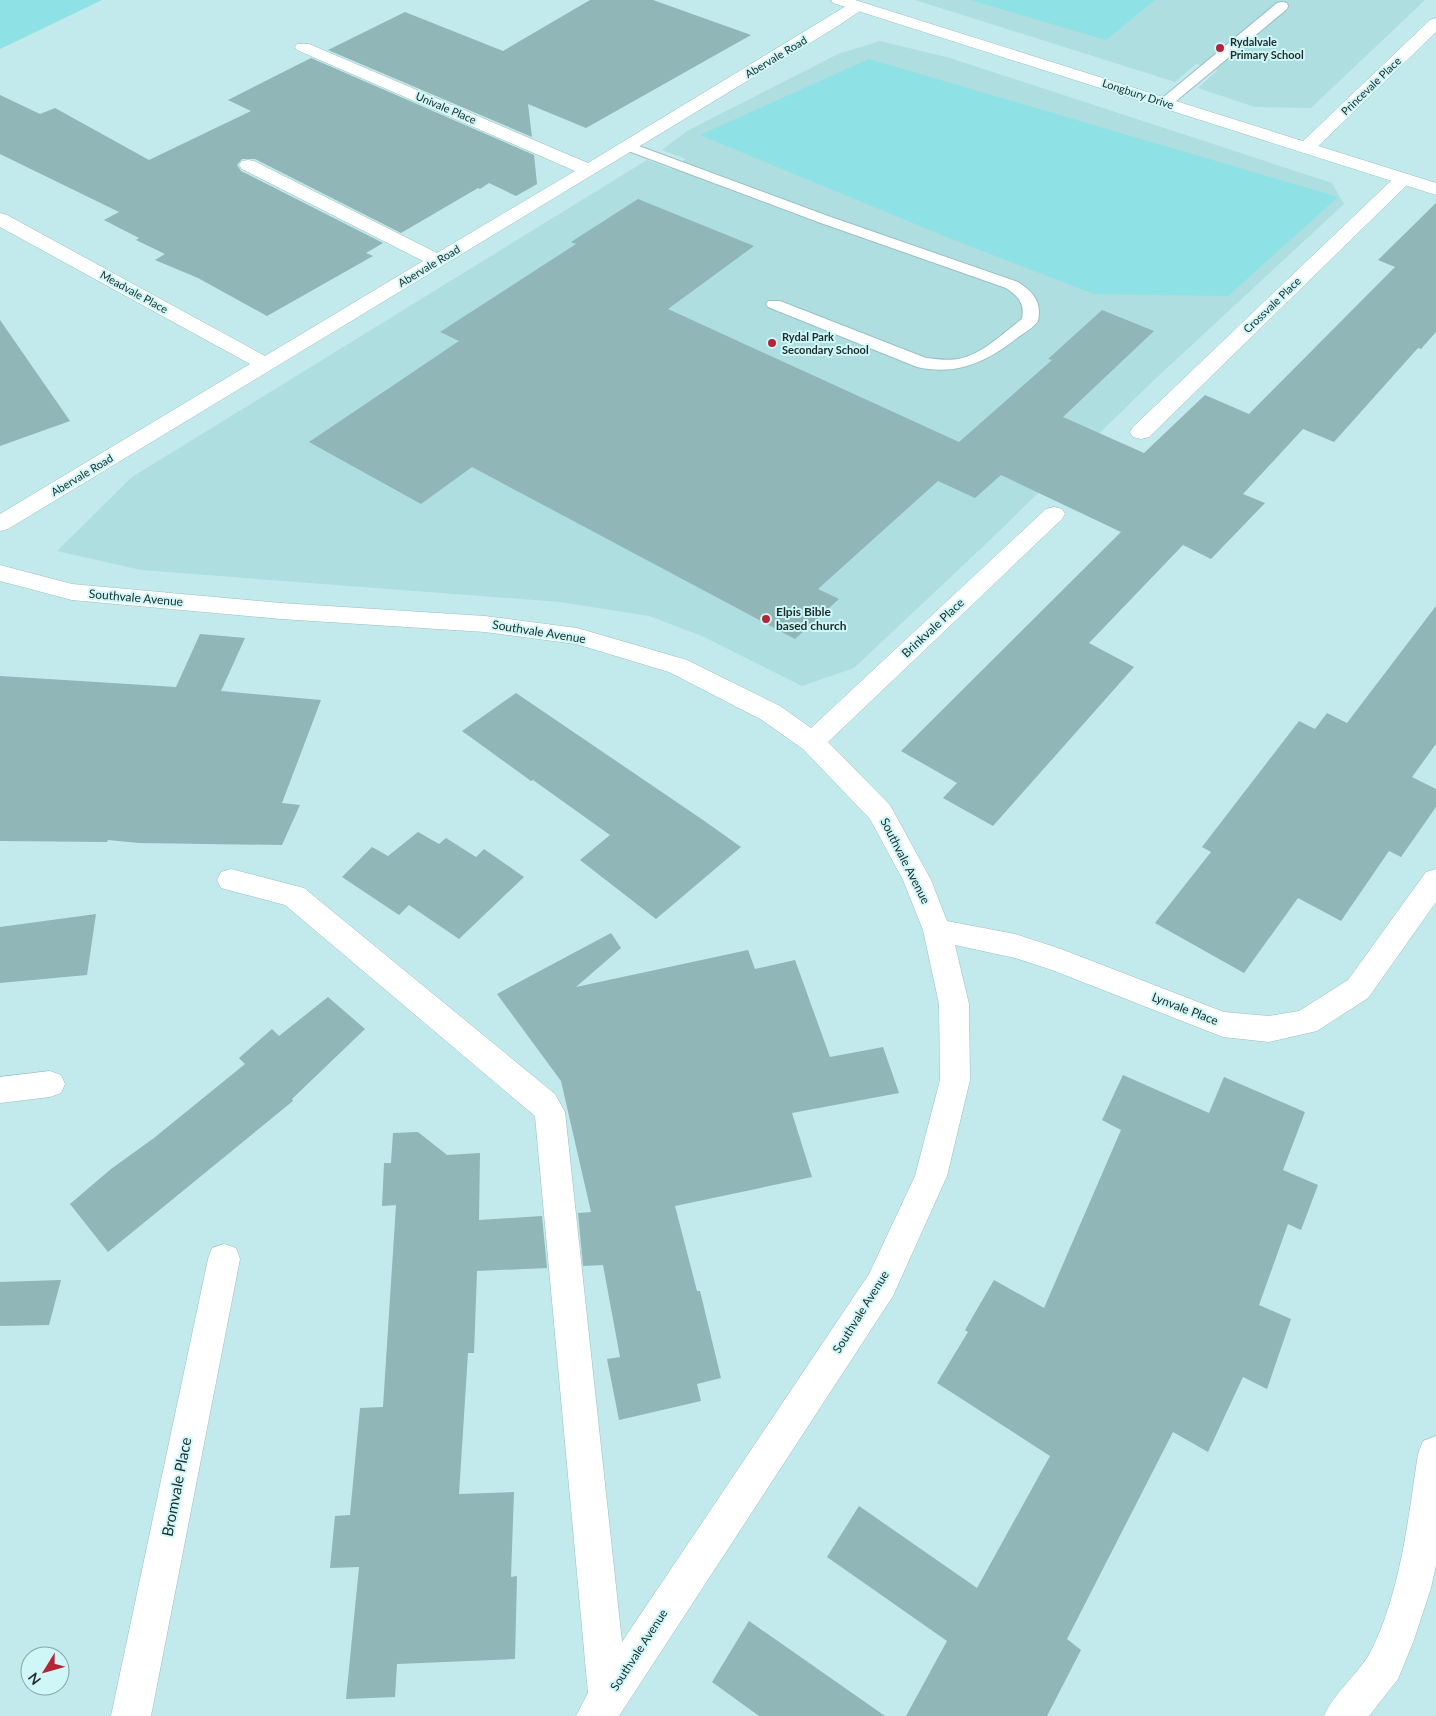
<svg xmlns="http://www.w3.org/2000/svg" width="1436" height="1716" font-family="Lato,sans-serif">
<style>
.built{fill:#aedee0}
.green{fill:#8ee1e5}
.building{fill:#90b6b7}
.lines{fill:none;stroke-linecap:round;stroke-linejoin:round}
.service-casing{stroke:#9abfc1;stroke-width:2}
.minor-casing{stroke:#9abfc1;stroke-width:1}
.tertiary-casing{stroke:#9abfc1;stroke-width:1}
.service{fill:#fff;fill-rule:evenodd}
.minor{fill:#fff;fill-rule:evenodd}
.tertiary{fill:#fff;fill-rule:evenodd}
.poi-dot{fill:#b62438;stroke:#cff7f8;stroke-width:2}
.labels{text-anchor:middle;stroke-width:4;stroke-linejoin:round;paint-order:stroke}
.far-poi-label{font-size:11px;font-weight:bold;fill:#1d2c2c;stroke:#cff7f8;text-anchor:start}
.far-street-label{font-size:11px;fill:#1d2c2c;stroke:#cff7f8}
.street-label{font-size:12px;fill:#1d2c2c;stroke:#cff7f8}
.poi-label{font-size:12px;font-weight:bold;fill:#1d2c2c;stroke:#cff7f8;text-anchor:start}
.near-street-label{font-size:15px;fill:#1d2c2c;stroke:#cff7f8}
</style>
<rect width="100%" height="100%" fill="#c2e9eb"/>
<path class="built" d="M915,0H1425L1311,108L1255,107L1198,88L1218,70L1196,64L1175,82Z
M880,41L950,58L1332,183L1344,204L1154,380L991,539L854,668L802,686L702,636L649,616L560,602L141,570L57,551L132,477L647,160L671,169L686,159L662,150L687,131L838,54Z"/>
<path class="green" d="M0,0H102L0,49Z
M970,0H1155L1106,40Z
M869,59L1338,197L1228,296L1094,294L949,238L700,135Z"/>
<path class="building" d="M590,0H653L751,35L586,128L528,104L532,137L328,50L405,12L503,51Z
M311,58L534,155L537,184L516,196L489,183L480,189L478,188L401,233L255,159H242L237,165L241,171L383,243L366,253L373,256L267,316L198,278L155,260L165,254L136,240L139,238L104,220L119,212L0,154V95L40,114L55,108L149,160L251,111L228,100Z
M638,199L754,246L668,309L959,442L1052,360L1048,359L1102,310L1154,331L1063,417L1144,453L1205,395L1249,414L1395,267L1378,260L1436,203V332L1421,349L1418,348L1334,442L1303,429L1243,494L1265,503L1211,559L1183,545L1089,643L1134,667L993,826L943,798L957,783L901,751L1121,532L1001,475L975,498L938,481L818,589L839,599L795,639L472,467L421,504L309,442L459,341L440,332L576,244L571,242Z
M0,320L70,421L0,446Z
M1436,606V744L1412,777L1436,789V807L1401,857L1389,851L1341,921L1298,898L1244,973L1155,923L1211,852L1202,847L1299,721L1315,729L1327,713L1347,723Z
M200,634L245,638L221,691L321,700L282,803L300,805L282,845L139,843L108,840L107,842L0,841V676L176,687Z
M516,693L703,820L741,847L656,919L580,860L610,835L533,780L531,781L462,731Z
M418,832L439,844L446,838L476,857L484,849L524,877L459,939L409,905L399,915L342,877L372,847L388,856Z
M96,914L87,975L0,983V927Z
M611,933L621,948L576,987L748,950L755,969L795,960L830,1057L883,1047L899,1093L792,1113L812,1177L675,1206L697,1291H700L721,1378L697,1384L701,1401L619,1420L607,1359L620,1357L603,1265L583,1266L578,1213L591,1212L561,1081L497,994Z
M328,997L365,1029L292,1099L293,1101L108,1252L70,1204L111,1169L154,1138L245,1064L239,1058L272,1029L279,1036Z
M1123,1075L1209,1113L1224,1077L1305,1112L1283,1170L1318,1185L1301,1230L1288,1224L1259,1305L1291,1319L1267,1389L1243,1377L1208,1452L1173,1432L1067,1639L1081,1650L1047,1716H906L947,1641L827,1557L859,1506L977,1588L1050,1456L937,1383L968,1332L965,1330L994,1280L1044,1308L1121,1130L1102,1120Z
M418,1132L447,1155L480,1153L479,1220L542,1216L547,1268L477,1271L474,1353H468L459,1494L514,1492L511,1577L517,1576L515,1659L397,1664L395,1697L346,1699L359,1567L330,1568L335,1516L350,1515L360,1408L383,1407L396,1205L382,1206L384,1163H391L393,1133Z
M61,1280L49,1325L0,1326V1282Z
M749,1621L885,1716H759L712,1682Z"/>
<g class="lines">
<g class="service-casing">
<path id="service" d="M1282,2L1287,3L1288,6L1287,9L1170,106H1160L1158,103L1160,100L1277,3Z
M628,142L828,216L1018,282C1033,292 1042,301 1038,321C1033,328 1024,333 1017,338C987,362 956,376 917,367L768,307L766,304L768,301H780L926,358C936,359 947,361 958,359C982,355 1003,333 1022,319C1025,303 1019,297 1006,288L818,222L623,149L621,146L623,143Z"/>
</g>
<g class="minor-casing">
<path id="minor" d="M857,1L863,3L865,6L863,9L833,29L8,529L0,531V514L250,364L0,227V213L7,215L265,356L423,261L242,169L239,165L242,161L248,160L254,161L437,253L575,171L297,50L295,47L297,44H309L588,163L851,3Z
M1436,18V32L1312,152L1306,153L1300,152L1297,148L1300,144L1430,20Z
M1403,174L1409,175L1412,179L1409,183L1149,437L1141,439L1133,437L1130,432L1133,427L1397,175Z
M1054,507L1062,509L1065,514L1062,519L828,742L890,805L931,880L947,921L1015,934L1061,949L1224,1012L1269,1016L1299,1011L1348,980L1426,872L1436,869V902L1368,998L1317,1031L1269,1042L1223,1037L1052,970L1015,958L955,945L969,1004L970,1080L947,1176L893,1296L619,1716H576L588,1693L535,1116L285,905L221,888L217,880L221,872L231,869L304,888L555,1094L565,1112L622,1642L869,1274L915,1176L940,1080L939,1004L923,930L903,880L870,819L803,749L762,720L669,672L576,644L485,632L281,619L72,600L0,581V565L72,584L281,603L485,616L577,628L687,660L780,706L811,728L1046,509Z
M50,1071L61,1075L65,1084L61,1093L50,1097L0,1103V1077Z
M224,1244L236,1248L240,1259L151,1716H111L208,1259L212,1248Z
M1436,1436V1565L1431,1588L1414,1640L1398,1679L1369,1716H1324C1335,1691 1358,1675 1371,1651C1401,1591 1408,1519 1418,1454L1423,1441Z"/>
</g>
<g class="tertiary-casing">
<path id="tertiary" d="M831,0H855L1436,183V195L833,3Z"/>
</g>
<use href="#service" class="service"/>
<use href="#minor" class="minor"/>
<use href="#tertiary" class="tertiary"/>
</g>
<g class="poi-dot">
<circle cx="1220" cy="48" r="5"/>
<circle cx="772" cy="343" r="5"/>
<circle cx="766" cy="619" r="5"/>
</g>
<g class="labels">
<g class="far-poi-label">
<text x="1230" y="46">Rydalvale<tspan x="1230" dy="13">Primary School</tspan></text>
<text x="782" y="341">Rydal Park<tspan x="782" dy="13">Secondary School</tspan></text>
</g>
<g class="far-street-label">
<text transform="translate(776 57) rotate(-31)" y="4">Abervale Road</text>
<text transform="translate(1371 86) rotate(-44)" y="4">Princevale Place</text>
<text transform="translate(1138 94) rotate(18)" y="4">Longbury Drive</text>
<text transform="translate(446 108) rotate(23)" y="4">Univale Place</text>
<text transform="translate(429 266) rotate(-31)" y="4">Abervale Road</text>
<text transform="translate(134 292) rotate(29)" y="4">Meadvale Place</text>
<text transform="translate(1272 305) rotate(-44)" y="4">Crossvale Place</text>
<text transform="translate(82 475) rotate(-31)" y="4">Abervale Road</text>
</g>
<g class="street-label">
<text transform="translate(136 598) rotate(5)" y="4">Southvale Avenue</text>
<text transform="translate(933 628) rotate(-43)" y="4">Brinkvale Place</text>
<text transform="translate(539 632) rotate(9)" y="4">Southvale Avenue</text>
<text transform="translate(905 861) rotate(63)" y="4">Southvale Avenue</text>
<text transform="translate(1185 1009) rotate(21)" y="4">Lynvale Place</text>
<text transform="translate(861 1312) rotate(-58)" y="4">Southvale Avenue</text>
<text transform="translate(639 1650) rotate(-57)" y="4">Southvale Avenue</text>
</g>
<g class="poi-label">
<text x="776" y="616">Elpis Bible<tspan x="776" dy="14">based church</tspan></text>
</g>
<g class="near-street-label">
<text transform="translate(177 1487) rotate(-79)" y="5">Bromvale Place</text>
</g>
</g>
<g transform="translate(45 1671) rotate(233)"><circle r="24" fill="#cff7f8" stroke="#88a6a6"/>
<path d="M0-4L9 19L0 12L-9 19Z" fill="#b62438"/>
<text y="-8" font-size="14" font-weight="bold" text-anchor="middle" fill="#1d2c2c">N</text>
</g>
</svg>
